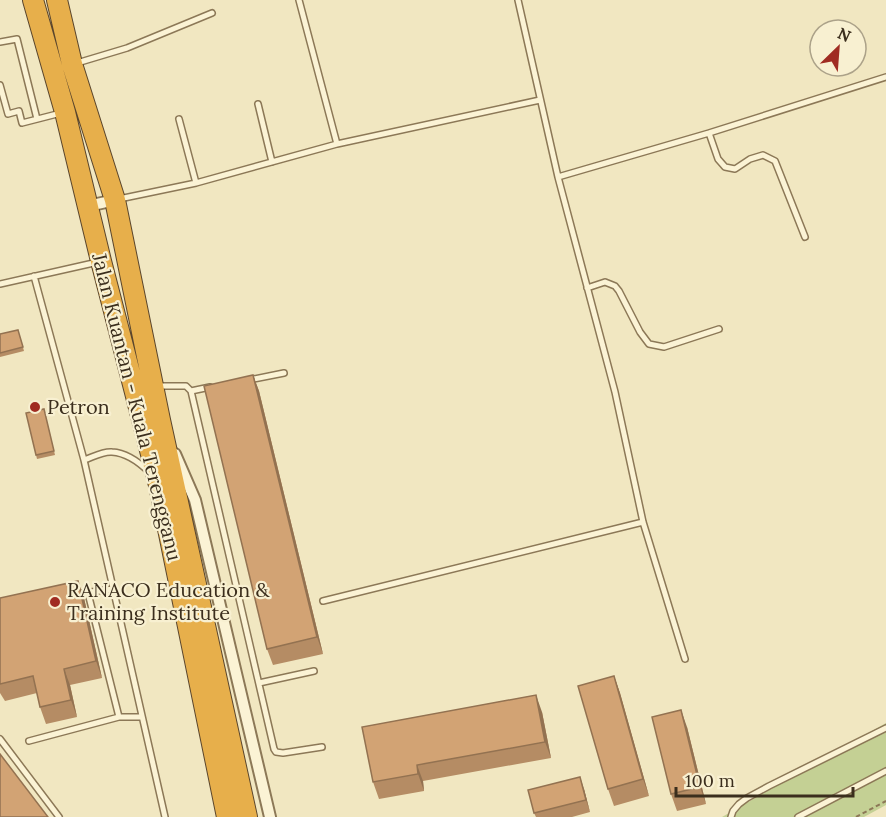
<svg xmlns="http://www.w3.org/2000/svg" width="886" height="817" font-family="Lora,serif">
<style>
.green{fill:#c4d094}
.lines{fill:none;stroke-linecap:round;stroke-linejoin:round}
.lane-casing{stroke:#8c7857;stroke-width:8}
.street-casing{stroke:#8c7857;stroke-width:14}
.highway-casing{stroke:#5a452c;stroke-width:22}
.path{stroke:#8c7857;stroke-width:2;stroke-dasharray:4.5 3;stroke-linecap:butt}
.lane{stroke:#fbf3d5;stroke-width:5}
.street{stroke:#fbf3d5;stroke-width:10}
.highway{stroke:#e7af4b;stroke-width:20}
.wall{fill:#b58c64}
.shaded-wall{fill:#937251}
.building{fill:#d2a374;stroke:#937251;stroke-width:1.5}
.poi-dot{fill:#a02c22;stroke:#f8f0d1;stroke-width:2}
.labels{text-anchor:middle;stroke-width:4.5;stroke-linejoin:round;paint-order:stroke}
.poi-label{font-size:20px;fill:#3b2e1d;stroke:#f8f0d1;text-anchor:start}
.street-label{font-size:20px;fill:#3b2e1d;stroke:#f8f0d1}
</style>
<rect width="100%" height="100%" fill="#f1e7c1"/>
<path class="green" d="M886,723V805L864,817H722Z"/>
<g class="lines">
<g class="lane-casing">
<path id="lane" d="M299,0L337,144
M518,0L558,177L615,392L643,522L685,659
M0,42L17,39L37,119
M77,63L127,48L212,13
M0,85L8,114L19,111L22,123L61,113
M258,104L272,162
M179,119L196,183
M709,133L718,159L725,167L735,169L750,159L763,155L775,161L805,237
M558,177L709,133L886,77
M119,199L196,183L337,144L540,100
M34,276L84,460L165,817
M0,284L98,262
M587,288L605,282L615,286L619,291L640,332L649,344L664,347L719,329
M249,380L284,373
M158,386H186L191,391L274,749L276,752L283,753L322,747
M191,391L210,387
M84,460C93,457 103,451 112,452C127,453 139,462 149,472
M88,593L119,717H142
M76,594L113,589
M323,601L643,522
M259,683L314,671
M0,739L59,817
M29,741L119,717
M731,817L733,811L739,804L747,798L769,786L886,728
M798,817L886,771"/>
</g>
<g class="street-casing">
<path id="street" d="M88,206L115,200
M175,454L195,500L270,817"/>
</g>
<g class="highway-casing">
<path id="highway" d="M33,0L65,112L101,261L159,485L227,817
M57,0L72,64L115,200L160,420L247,817"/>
</g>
<path class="path" d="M856,817L886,801"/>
<use href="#lane" class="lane"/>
<use href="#street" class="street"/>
<use href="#highway" class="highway"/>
</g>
<path class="wall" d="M18,330L24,351L0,357V334Z
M253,375L259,391L323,654L273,665L267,649Z
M44,409L55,455L37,459L36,455Z
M0,598H84L102,678L70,685L77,717L46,724L40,707L37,693L5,701L0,693Z
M614,676L620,693L649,796L614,806L608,789Z
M542,712L551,758L423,781L424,791L379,799L373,782Z
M687,727L706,804L677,811L671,794Z
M584,789L590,812L572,817H536L534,813Z"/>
<path class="shaded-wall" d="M253,375L259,391L323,654L317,637Z
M78,581L84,598L102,678L96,661Z
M64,669L70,685L77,717L71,700Z
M614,676L620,693L649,796L643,779Z
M536,695L542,712L551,758L545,742Z
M681,710L687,727L706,804L700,787Z
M417,765L423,781L424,791L418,774Z
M580,777L584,789L590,812L586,800Z"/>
<path class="building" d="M18,330L23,347L0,353V334Z
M253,375L317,637L267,649L204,386Z
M44,409L54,451L36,455L26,413Z
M78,581L96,661L64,669L71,700L40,707L33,676L0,684V598Z
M614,676L643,779L608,789L578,686Z
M536,695L545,742L417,765L418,774L373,782L362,727Z
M681,710L700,787L671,794L652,717Z
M0,754L48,817H0Z
M580,777L586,800L534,813L528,790Z"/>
<g class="poi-dot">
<circle cx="35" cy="407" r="6"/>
<circle cx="55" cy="602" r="6"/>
</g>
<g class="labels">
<g class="poi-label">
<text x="47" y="414">Petron</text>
<text x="67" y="597">RANACO Education &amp;<tspan x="67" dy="23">Training Institute</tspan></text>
</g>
<g class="street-label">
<text transform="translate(137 407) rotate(76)" y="7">Jalan Kuantan - Kuala Terengganu</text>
</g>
</g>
<g transform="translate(838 48) rotate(25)"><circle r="28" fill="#f8f0d1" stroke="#aca289" stroke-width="1.5"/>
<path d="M0-4.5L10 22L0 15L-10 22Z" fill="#a02c22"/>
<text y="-9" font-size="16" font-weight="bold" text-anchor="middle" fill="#3b2e1d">N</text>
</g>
<path d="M676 787v9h177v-9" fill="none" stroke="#3b2e1d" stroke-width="3"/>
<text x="685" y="787" font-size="18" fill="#3b2e1d" stroke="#f8f0d1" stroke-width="4.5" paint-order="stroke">100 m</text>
</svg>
